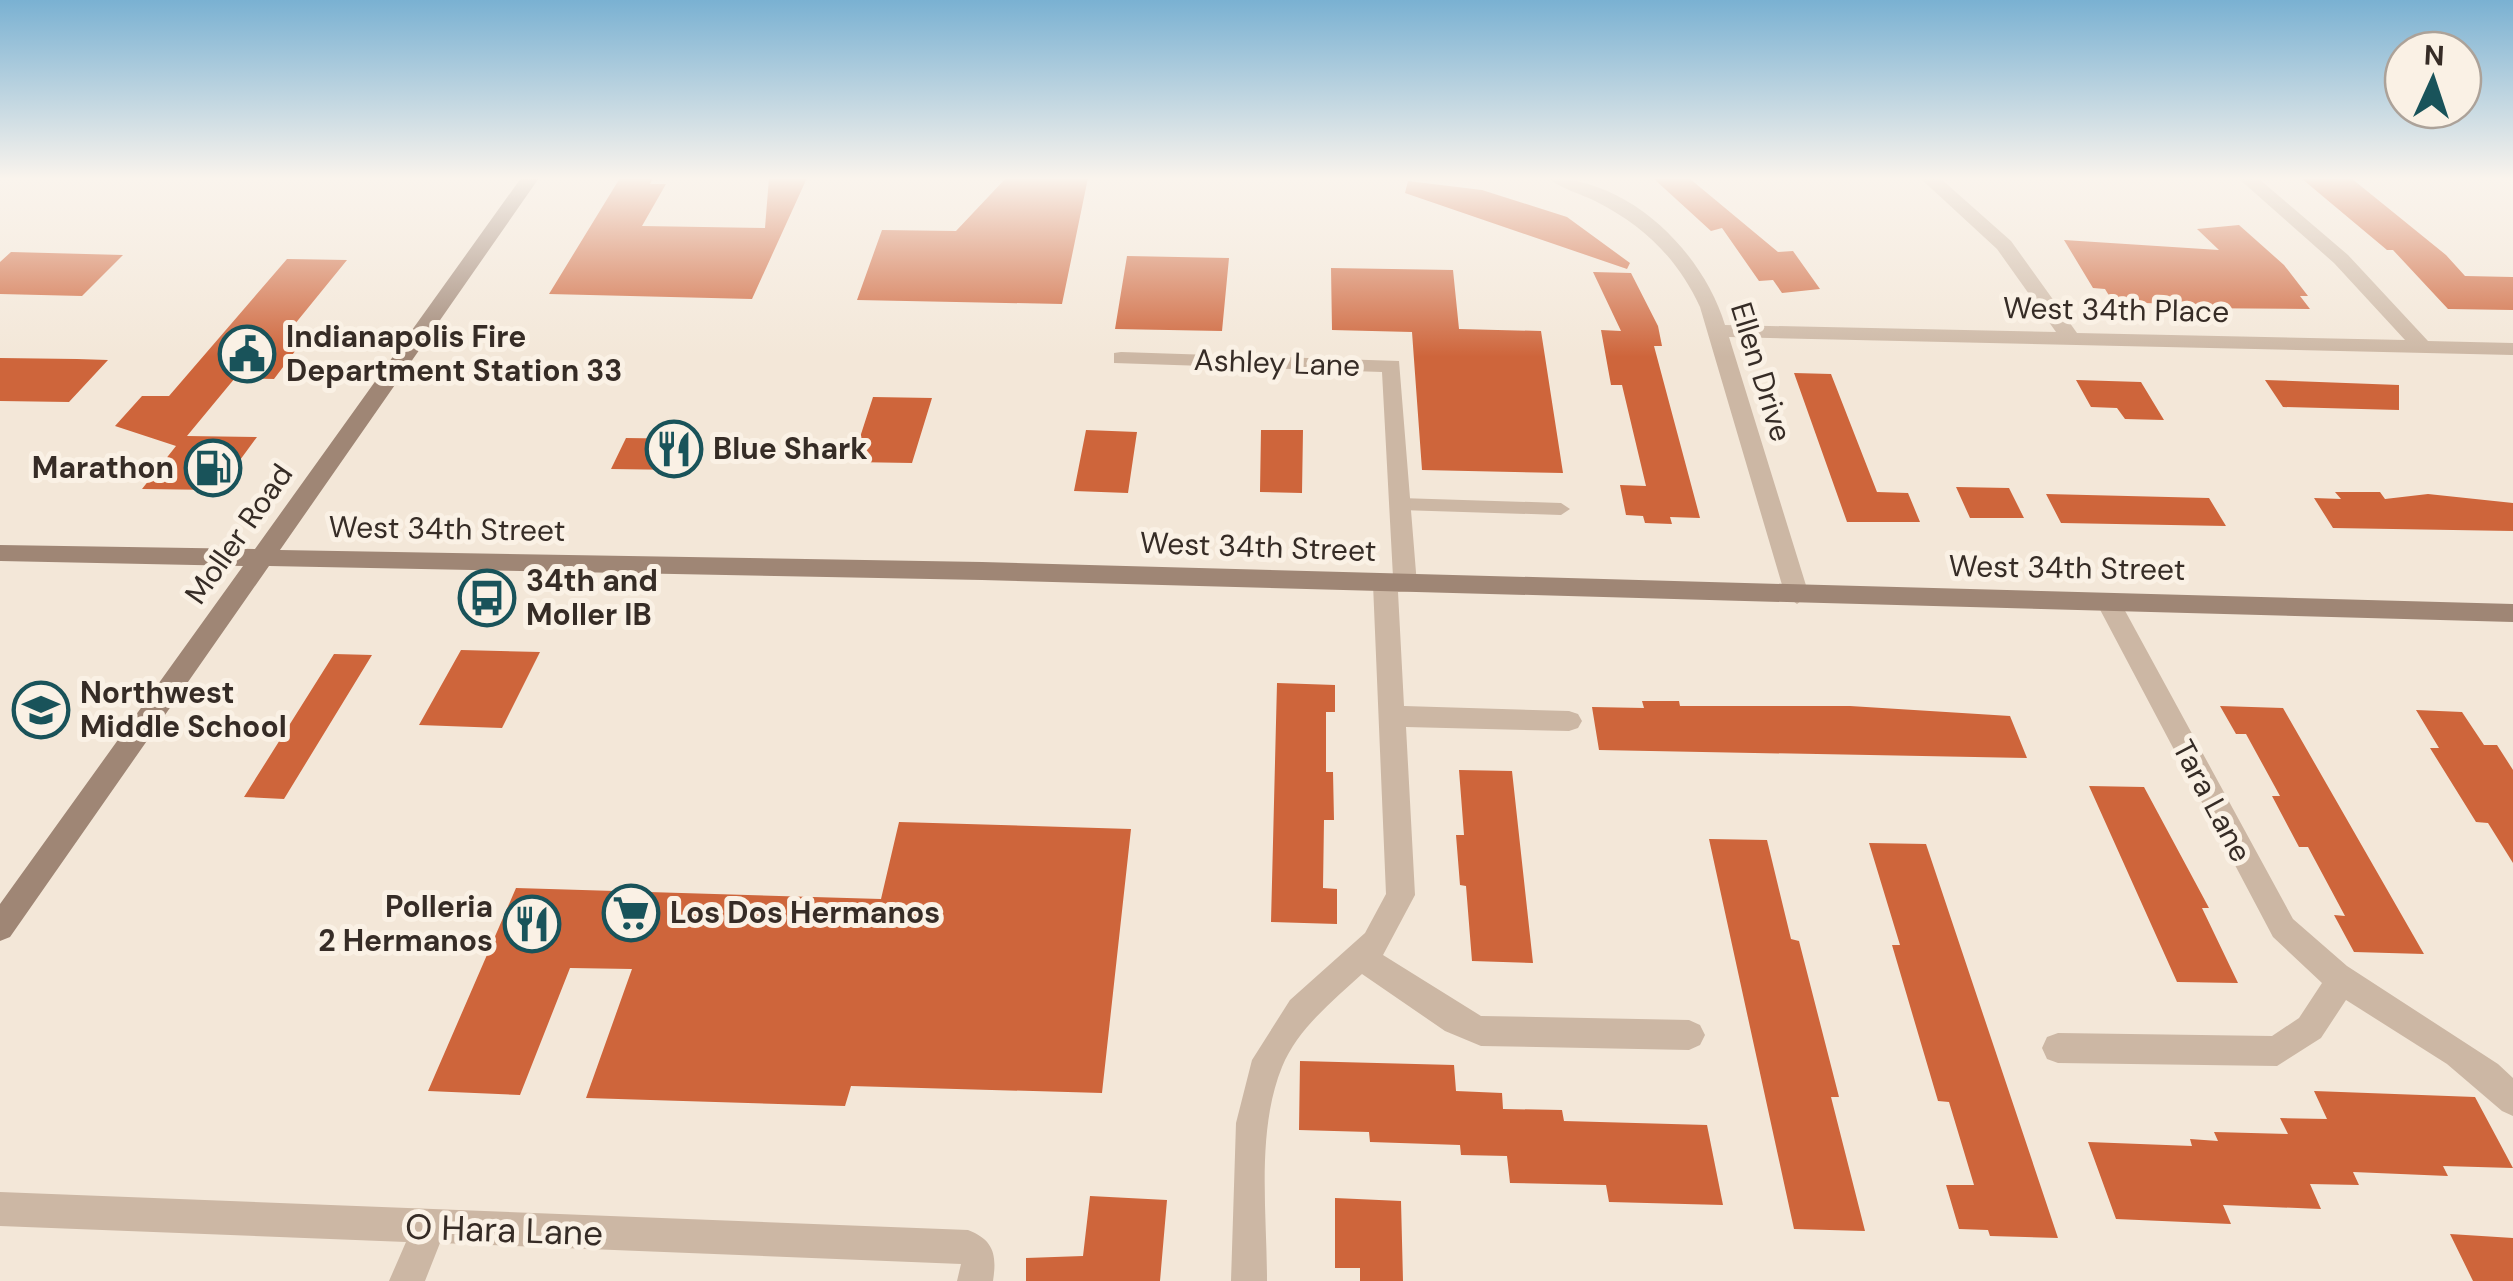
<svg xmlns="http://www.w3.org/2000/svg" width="2513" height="1281" font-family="'DM Sans',sans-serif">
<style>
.building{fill:#ce653b}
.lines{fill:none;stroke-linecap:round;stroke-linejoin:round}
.lane{fill:#ccb7a4;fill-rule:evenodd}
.street{fill:#ccb7a4;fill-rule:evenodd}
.secondary{fill:#9f8675;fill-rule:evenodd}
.labels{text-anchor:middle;stroke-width:10;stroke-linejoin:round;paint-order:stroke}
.street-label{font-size:30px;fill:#362c26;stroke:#faf1e5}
.poi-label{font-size:30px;font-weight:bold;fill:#362c26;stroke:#faf1e5;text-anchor:start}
.near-street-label{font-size:35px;fill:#362c26;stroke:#faf1e5}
</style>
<rect width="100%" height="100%" fill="#f3e7d8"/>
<path class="building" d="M620,178H653L650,184H666L642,226L765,228L769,178H807L752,299L549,294Z
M1006,178H1088L1062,304L857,300L882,230L956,231Z
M1653,178H1689L1778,252L1793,251L1820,289L1782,293L1773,280L1759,281L1722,228L1711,231Z
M2301,178H2351L2446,255L2465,276L2513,277V310L2448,309L2393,250H2387Z
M1408,181L1482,190L1567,217L1630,263L1627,269L1405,193Z
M2239,225L2284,265L2308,296H2300L2310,309L2180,308L2176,304L2113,302L2105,289L2093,288L2064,240L2219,250L2197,229Z
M11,252L123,255L82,296L0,294V262Z
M1127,256L1229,258L1222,331L1115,329Z
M287,259L347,260L290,330H311L274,379L235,378L187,436L257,437L218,490L142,489L176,446L115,426L142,396H169Z
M1331,268L1453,270L1459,329L1541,331L1563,473L1422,470L1412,332L1332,330Z
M1593,272L1631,273L1658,326L1662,346H1654L1700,518L1670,517L1672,524L1645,523L1643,516L1626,515L1620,485L1646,486L1622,385H1611L1601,330L1621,331Z
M0,358L77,359L108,360L69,402L0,401Z
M1794,373L1831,374L1877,492L1908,493L1920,522H1847Z
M2076,380L2141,382L2164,420L2125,419L2117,408L2091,407Z
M2265,380L2399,385V410L2283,407Z
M873,397L932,398L912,463L852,462Z
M1086,430L1137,432L1128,493L1074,491Z
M1261,430H1303L1302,493L1260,492Z
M626,438L695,439L681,470L611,469Z
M1956,487L2009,488L2024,518H1970Z
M2335,492H2380L2385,499L2428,494L2513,503V531L2333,528L2314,498L2341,499Z
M2046,494L2209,498L2226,526L2061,523Z
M461,650L540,652L502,728L419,725Z
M334,654L372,655L284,799L244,797Z
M1277,683L1335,685V712H1326V772H1333L1334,820H1324L1323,888L1337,889V924L1271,922Z
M1642,701H1679L1680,706H1850L2010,716L2027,758L1599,750L1592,707L1644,708Z
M2220,706L2283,708L2424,954L2354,952L2334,915L2345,916L2308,847H2299L2272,796H2280L2246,734H2236Z
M2416,710L2462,712L2484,745H2497L2513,770V863L2488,823L2476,822L2430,748H2439Z
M1459,770L1512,771L1533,963L1472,961L1466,886L1460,885L1456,835H1464Z
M2089,786L2144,787L2209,908H2202L2238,983L2177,982Z
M899,822L1131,829L1102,1093L851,1086L845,1106L586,1098L632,969L570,968L520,1095L428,1091L516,888L881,899Z
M1709,839L1767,840L1791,939L1799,941L1839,1097H1831L1865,1231L1794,1229Z
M1869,843L1926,844L2058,1238L1990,1236L1988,1230L1959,1229L1946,1185H1974L1949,1102L1938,1101L1892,945H1900Z
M1300,1061L1454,1065L1456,1091L1502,1093L1503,1109L1562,1110L1564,1121L1707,1125L1723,1205L1609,1202L1606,1185L1510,1183L1507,1156L1461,1155L1460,1145L1370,1142L1369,1132L1299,1130Z
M2314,1091L2475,1097L2513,1168L2443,1166L2448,1176L2353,1172L2359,1185L2310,1184L2321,1209L2223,1205L2231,1224L2116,1219L2088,1142L2192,1146L2190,1139L2218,1141L2214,1132L2288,1134L2280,1118L2327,1119Z
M1090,1196L1167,1200L1160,1281H1026V1258L1083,1256Z
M1335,1198L1401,1201L1403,1281H1360V1268H1335Z
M2450,1234L2513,1238V1281H2473Z"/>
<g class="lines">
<path class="lane" d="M1400,498L1561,503L1570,509L1561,515L1400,510L1391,504Z"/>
<path class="street" d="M1548,178C1629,178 1703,252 1725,325L2056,332L1997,249L1920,178H1940L2011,241L2077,333L2405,340L2334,263L2238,178H2258L2348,255L2428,341L2513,343V355L1729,337L1809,595L1797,604L1785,595L1700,307C1678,259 1644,226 1597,202C1582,194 1561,189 1548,178Z
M1121,352L1399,361L1417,585L1414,591L1398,592L1404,706L1569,711L1578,714L1582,721L1578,728L1569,731L1406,727L1415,895L1383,955L1481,1016L1689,1020L1700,1025L1705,1035L1700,1045L1689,1050L1481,1046L1445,1031L1362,974C1333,1001 1298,1028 1282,1067C1256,1131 1267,1213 1267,1281H1231L1236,1123L1252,1060L1290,1000L1365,933L1386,894L1373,584L1376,578L1393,577L1382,372L1114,363V353Z
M2108,593L2117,596L2293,919L2347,966L2498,1064L2513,1078V1116L2502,1111L2447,1064L2346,1000L2321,1038L2277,1066L2058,1063L2047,1059L2042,1048L2047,1037L2058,1033L2272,1036L2299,1018L2322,983L2273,937L2096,602Z
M0,1192L968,1230C994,1240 997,1255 993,1281H957L961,1264L440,1243L425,1281H389L406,1242L0,1226Z"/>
<path class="secondary" d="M521,178H539L280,550L982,562L2513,604V622L982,580L269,566L10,937L0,941V904L243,566L0,561V545L255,549Z"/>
</g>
<linearGradient id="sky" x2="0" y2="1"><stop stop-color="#7ab1d2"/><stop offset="0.5" stop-color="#faf4ed"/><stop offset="1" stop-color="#faf4ed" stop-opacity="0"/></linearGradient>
<rect width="2513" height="357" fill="url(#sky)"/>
<defs>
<g id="civic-ring" transform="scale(2.875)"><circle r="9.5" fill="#faf1e5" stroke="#19535a" stroke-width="1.5"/><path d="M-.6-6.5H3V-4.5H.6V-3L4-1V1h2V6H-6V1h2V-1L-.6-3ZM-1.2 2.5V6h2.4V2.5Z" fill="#19535a"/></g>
<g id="restaurant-ring" transform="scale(2.875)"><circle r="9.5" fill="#faf1e5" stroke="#19535a" stroke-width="1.5"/><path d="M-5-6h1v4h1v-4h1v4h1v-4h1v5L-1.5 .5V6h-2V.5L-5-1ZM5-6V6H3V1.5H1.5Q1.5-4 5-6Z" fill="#19535a"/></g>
<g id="fuel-ring" transform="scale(2.875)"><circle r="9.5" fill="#faf1e5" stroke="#19535a" stroke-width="1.5"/><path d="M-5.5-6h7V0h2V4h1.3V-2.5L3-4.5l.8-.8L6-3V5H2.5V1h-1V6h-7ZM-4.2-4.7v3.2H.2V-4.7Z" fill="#19535a"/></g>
<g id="bus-ring" transform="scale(2.875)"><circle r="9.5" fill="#faf1e5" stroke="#19535a" stroke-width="1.5"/><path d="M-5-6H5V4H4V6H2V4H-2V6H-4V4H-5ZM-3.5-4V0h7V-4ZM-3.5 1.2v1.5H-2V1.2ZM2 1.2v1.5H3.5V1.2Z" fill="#19535a"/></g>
<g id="school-ring" transform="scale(2.875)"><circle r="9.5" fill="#faf1e5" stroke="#19535a" stroke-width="1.5"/><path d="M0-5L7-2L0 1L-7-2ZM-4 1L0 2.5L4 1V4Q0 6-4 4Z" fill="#19535a"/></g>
<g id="supermarket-ring" transform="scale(2.875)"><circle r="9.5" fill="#faf1e5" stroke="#19535a" stroke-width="1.5"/><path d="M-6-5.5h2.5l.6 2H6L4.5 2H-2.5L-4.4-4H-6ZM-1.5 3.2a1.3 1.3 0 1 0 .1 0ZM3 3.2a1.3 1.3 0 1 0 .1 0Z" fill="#19535a"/></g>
</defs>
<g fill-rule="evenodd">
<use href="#civic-ring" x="247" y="354"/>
<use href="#restaurant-ring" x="674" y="449"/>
<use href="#fuel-ring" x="213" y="468"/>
<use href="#bus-ring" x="487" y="598"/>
<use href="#school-ring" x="41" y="710"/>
<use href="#supermarket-ring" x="631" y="913"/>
<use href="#restaurant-ring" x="532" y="924"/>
</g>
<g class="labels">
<g class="street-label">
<text transform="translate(2116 310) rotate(1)" y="10">West 34th Place</text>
<text transform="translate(1277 363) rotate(2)" y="10">Ashley Lane</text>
<text transform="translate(1761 372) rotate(73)" y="10">Ellen Drive</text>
<text transform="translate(447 529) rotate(1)" y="10">West 34th Street</text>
<text transform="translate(239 534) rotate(-55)" y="10">Moller Road</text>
<text transform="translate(1258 547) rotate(2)" y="10">West 34th Street</text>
<text transform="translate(2067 568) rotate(1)" y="10">West 34th Street</text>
<text transform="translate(2212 801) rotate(62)" y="10">Tara Lane</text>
</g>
<g class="poi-label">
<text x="286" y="347">Indianapolis Fire<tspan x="286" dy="34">Department Station 33</tspan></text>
<text x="713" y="459">Blue Shark</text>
<text x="174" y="478" text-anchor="end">Marathon</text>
<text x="526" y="591">34th and<tspan x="526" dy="34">Moller IB</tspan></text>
<text x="80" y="703">Northwest<tspan x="80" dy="34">Middle School</tspan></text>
<text x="493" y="917" text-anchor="end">Polleria<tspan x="493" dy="34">2 Hermanos</tspan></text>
<text x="670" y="923">Los Dos Hermanos</text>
</g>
<g class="near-street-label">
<text transform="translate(504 1230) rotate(2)" y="12">O Hara Lane</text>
</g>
</g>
<g transform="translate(2433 80) rotate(3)"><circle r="48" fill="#faf1e5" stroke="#aca299" stroke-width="2.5"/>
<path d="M0-8L18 38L0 25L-18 38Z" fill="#19535a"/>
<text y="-15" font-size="28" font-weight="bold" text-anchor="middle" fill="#362c26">N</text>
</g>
</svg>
